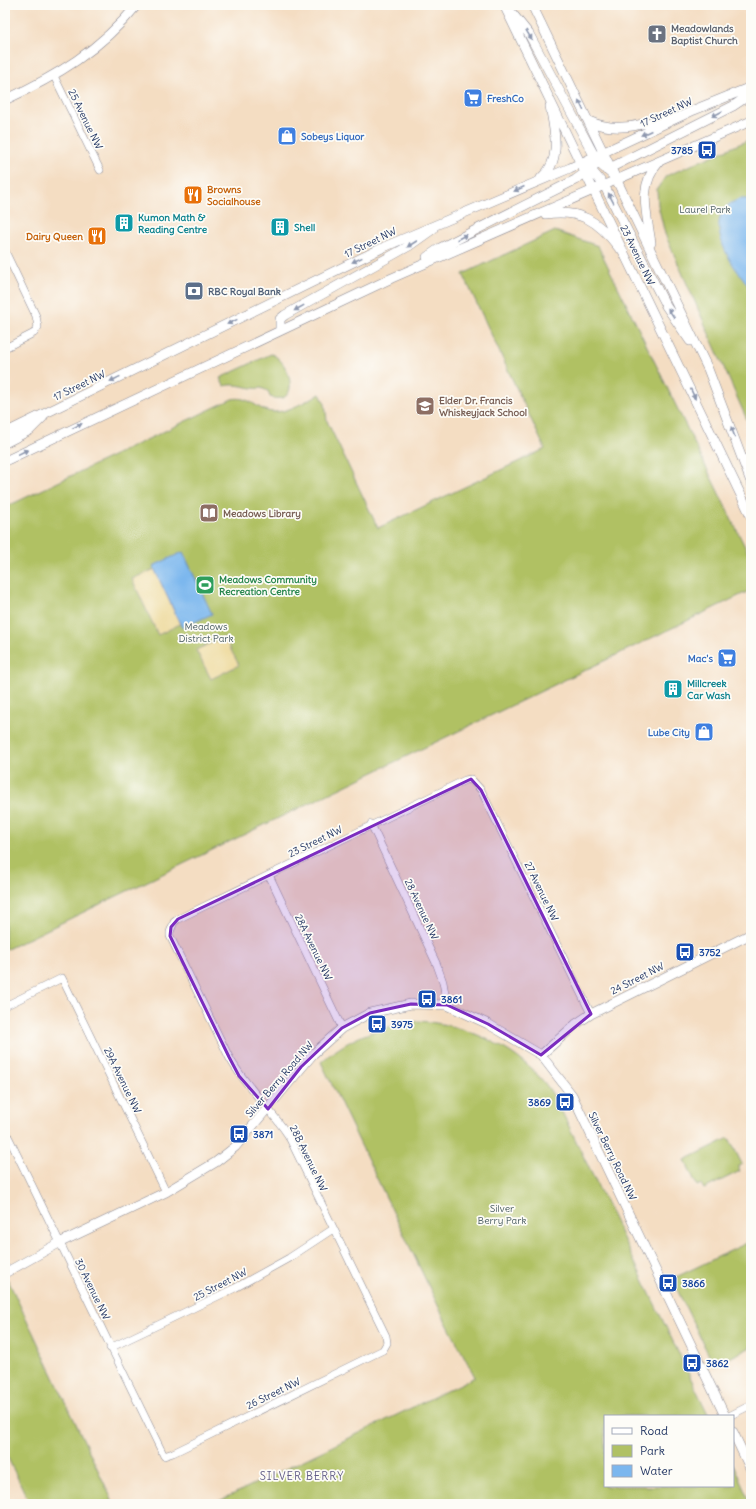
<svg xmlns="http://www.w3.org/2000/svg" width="756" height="1509" font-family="Delius,sans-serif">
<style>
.green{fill:#b0c164;stroke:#667861}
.sand{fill:#eeda9e;stroke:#84847e}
.water{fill:#7cb7ee;stroke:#4c73a6}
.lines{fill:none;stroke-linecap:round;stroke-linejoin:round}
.street-casing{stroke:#888690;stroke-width:8}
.secondary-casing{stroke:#888690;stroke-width:10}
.street{stroke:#fff;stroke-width:7}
.secondary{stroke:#fff;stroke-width:9}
.oneway{fill:#8d97ae}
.marked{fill:#7b2cbf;fill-opacity:0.2;stroke:#7b2cbf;stroke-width:3;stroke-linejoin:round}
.labels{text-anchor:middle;stroke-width:3.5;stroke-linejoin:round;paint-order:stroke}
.worship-label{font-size:10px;font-weight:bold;fill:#5b616d;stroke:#fdfcf7;text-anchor:start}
.shop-label{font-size:10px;font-weight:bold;fill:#366cbe;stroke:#fdfcf7;text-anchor:start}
.street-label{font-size:10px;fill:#1b2f5e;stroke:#fdfcf7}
.transit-label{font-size:10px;font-weight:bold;fill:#164399;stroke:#fdfcf7;text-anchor:start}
.food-label{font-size:10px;font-weight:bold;fill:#c56008;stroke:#fdfcf7;text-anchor:start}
.park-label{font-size:10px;fill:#485b60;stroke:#fdfcf7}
.culture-label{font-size:10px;font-weight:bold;fill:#0d838f;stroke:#fdfcf7;text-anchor:start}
.service-label{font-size:10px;font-weight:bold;fill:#4e5e75;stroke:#fdfcf7;text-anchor:start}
.education-label{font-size:10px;font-weight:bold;fill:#785e54;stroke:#fdfcf7;text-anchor:start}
.leisure-label{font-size:10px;font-weight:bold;fill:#27864d;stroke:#fdfcf7;text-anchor:start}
.neighbourhood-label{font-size:11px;letter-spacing:1px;fill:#615c87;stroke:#fdfcf7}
</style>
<rect width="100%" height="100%" fill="#fdfcf7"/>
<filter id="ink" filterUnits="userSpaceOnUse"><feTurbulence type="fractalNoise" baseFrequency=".025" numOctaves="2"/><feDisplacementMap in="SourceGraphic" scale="8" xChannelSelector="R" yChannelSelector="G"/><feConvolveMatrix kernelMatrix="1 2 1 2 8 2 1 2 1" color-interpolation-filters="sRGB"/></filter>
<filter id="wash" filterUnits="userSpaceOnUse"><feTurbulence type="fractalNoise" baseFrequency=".012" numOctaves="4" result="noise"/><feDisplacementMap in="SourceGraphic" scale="16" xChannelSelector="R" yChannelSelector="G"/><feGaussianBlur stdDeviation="0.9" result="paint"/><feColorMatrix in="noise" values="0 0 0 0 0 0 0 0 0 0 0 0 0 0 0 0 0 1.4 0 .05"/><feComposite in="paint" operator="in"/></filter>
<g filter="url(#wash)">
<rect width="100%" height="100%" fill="#f4ddc2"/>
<path class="green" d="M751,139V429L665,234L658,205L657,189L666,176Z
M555,231L598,246L751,559V590L5,950V511L10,505L232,399C250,395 257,411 273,412C288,413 307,400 320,394L325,404L327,421L378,528L545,449L463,274Z
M271,354C291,361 302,407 270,397L268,391L261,388C249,390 237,382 224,386L220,378Z
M419,1021C464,1024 513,1046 543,1081C551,1090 557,1102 562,1112L709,1416H605V1486H733V1464L751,1504H441L439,1501L432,1504H213L475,1377L444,1318L321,1062C352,1035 379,1028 419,1021Z
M729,1138L742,1164L738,1166L740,1171L704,1189L701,1184L697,1186L685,1160Z
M751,1241V1347L714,1366L672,1279Z
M8,1280L114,1504H30L5,1452V1282Z"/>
<path class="sand" d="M155,569L180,624L158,635L132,579Z
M224,637L239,665L211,679L196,650Z"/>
<path class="water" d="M741,199H751V295C749,282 738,274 732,263C718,241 708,208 741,199Z
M183,552L212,614L182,628L153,566Z"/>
</g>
<g filter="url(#ink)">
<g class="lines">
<g class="street-casing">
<path id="street" d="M54,76L100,170
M5,251L36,316L38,327L34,333L5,348
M371,824L437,965L443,982L447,1005
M269,875L342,1028
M5,1006L62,978L166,1192
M5,1130L164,1456L173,1453L383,1350L387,1343L386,1336L288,1135C270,1108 245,1086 229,1057L170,936V932L174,922L178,919L465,780L471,779L481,790L591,1014
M110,1348L235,1288L289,1258L333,1229
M729,1416L751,1405"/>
</g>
<g class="secondary-casing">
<path id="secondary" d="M504,5L751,516
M532,5L708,369L751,482
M512,13L529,34L595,157L602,166L615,177
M5,100C57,76 100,50 137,5
M589,121C616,134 644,124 672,116
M582,163L592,171L604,185L666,306L690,341
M606,170L733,106L751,94
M541,178C563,161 554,129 550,106
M545,214C580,209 598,220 619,248
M651,243C647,214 637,186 659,162
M427,257L440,248L575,180L596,165L604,152
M280,330V319L285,315L409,246L433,229
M5,433L384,247L570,168L694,110L751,87
M5,443L30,430L43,417
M5,461L392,278L751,121
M541,1055L576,1024L591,1014L751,934
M5,1273L59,1243L166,1192L216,1162L235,1147L313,1054L342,1028L370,1013L411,1004L447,1005L488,1024L541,1055L572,1095L725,1416
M733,1432L751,1470"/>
</g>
<use href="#street" class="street"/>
<use href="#secondary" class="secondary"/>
</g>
<defs><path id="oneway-solid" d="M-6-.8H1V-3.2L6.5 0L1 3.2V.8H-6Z"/></defs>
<g class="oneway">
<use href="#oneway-solid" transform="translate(529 35) rotate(59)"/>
<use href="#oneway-solid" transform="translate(581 105) rotate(-116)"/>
<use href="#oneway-solid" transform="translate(717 114) rotate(153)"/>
<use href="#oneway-solid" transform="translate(646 133) rotate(155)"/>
<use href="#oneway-solid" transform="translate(519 189) rotate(156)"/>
<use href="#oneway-solid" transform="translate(611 198) rotate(-118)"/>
<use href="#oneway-solid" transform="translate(462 237) rotate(-27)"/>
<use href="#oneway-solid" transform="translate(412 244) rotate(147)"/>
<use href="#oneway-solid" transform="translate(357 260) rotate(154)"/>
<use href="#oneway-solid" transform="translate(299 308) rotate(151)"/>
<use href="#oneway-solid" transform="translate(671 313) rotate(-124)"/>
<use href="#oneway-solid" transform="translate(232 322) rotate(154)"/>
<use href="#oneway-solid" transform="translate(115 379) rotate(154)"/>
<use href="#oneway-solid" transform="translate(693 394) rotate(65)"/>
<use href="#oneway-solid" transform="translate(77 426) rotate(-26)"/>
<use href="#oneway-solid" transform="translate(733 432) rotate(-110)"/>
<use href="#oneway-solid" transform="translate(23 452) rotate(-26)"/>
</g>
</g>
<path class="marked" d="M471,779L481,790L591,1014L541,1055L488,1024L447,1005L411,1004L370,1013L342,1028L301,1067L268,1109L239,1076L229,1057L170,936L171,927L178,919Z"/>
<defs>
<g id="church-square" transform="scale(1)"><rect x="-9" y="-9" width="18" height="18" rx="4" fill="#6b7280" stroke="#fdfcf7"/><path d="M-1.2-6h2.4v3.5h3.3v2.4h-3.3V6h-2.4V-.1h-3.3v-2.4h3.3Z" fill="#fff"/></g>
<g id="supermarket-square" transform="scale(1)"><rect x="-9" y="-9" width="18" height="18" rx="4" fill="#3f7fe0" stroke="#fdfcf7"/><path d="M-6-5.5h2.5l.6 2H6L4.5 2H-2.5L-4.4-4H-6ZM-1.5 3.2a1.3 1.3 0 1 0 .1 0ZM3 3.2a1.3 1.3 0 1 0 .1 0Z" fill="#fff"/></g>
<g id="shop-square" transform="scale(1)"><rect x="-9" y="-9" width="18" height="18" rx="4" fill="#3f7fe0" stroke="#fdfcf7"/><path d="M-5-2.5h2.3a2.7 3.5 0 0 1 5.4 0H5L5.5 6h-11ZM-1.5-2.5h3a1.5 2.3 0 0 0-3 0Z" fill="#fff"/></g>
<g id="bus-square" transform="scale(1)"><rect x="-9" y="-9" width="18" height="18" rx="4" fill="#1a4fb4" stroke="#fdfcf7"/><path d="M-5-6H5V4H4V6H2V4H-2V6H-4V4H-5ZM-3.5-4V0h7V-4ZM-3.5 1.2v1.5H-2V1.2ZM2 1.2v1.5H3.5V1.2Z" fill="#fff"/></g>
<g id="restaurant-square" transform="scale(1)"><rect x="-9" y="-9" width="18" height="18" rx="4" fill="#e8710a" stroke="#fdfcf7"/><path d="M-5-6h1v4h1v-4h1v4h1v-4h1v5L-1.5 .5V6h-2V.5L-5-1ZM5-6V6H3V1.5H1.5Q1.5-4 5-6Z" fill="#fff"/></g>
<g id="building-square" transform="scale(1)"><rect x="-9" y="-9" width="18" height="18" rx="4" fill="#0f9aa8" stroke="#fdfcf7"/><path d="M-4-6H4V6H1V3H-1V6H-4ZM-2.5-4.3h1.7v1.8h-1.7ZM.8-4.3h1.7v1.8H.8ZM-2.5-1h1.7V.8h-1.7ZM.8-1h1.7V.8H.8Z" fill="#fff"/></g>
<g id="bank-square" transform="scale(1)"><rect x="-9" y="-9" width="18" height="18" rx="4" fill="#5c6f8a" stroke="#fdfcf7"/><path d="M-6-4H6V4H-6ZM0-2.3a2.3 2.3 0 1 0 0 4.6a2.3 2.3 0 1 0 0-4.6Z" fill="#fff"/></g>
<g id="school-square" transform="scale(1)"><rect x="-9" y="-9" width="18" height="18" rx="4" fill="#8d6e63" stroke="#fdfcf7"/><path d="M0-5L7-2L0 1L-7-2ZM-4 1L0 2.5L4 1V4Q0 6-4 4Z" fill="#fff"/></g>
<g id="library-square" transform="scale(1)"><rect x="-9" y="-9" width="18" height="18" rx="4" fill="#8d6e63" stroke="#fdfcf7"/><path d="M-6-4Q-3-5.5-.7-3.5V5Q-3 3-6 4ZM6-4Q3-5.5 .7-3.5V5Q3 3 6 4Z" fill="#fff"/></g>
<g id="stadium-square" transform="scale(1)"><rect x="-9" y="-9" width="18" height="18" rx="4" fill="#2e9e5b" stroke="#fdfcf7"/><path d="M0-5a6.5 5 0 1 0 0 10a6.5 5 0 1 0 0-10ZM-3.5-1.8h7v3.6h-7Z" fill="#fff"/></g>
</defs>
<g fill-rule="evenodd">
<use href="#church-square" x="657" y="34"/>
<use href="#supermarket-square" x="473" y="98"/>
<use href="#shop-square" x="287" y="136"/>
<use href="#bus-square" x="707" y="150"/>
<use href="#restaurant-square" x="193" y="195"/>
<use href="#building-square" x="124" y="223"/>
<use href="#building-square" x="280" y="227"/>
<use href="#restaurant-square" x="97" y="236"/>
<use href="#bank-square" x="194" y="291"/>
<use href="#school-square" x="425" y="406"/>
<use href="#library-square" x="209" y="513"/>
<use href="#stadium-square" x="205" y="585"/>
<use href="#supermarket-square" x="727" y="658"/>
<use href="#building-square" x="673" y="689"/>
<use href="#shop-square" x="704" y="732"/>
<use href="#bus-square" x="685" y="952"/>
<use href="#bus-square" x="427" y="999"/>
<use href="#bus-square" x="377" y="1024"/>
<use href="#bus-square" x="565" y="1102"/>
<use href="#bus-square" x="239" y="1134"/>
<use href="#bus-square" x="668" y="1283"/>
<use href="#bus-square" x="692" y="1363"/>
</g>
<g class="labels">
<g class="worship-label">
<text x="671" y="32">Meadowlands<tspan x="671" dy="12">Baptist Church</tspan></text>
</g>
<g class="shop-label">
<text x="487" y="102">FreshCo</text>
<text x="301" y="140">Sobeys Liquor</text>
<text x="713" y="662" text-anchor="end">Mac's</text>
<text x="690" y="736" text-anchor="end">Lube City</text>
</g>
<g class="street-label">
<text transform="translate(666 112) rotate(-25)" y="4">17 Street NW</text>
<text transform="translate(86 119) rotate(64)" y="4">25 Avenue NW</text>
<text transform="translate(370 242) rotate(-26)" y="4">17 Street NW</text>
<text transform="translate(638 255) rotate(64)" y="4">23 Avenue NW</text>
<text transform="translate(79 385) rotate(-26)" y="4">17 Street NW</text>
<text transform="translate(315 841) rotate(-26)" y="4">23 Street NW</text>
<text transform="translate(542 891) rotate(64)" y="4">27 Avenue NW</text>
<text transform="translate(422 909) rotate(65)" y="4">28 Avenue NW</text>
<text transform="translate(314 947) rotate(64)" y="4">28A Avenue NW</text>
<text transform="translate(637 978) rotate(-27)" y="4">24 Street NW</text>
<text transform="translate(279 1079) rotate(-49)" y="4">Silver Berry Road NW</text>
<text transform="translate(123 1080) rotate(64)" y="4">29A Avenue NW</text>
<text transform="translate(613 1156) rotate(64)" y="4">Silver Berry Road NW</text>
<text transform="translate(309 1158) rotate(64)" y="4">28B Avenue NW</text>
<text transform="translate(220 1284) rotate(-27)" y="4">25 Street NW</text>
<text transform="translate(93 1289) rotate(64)" y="4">30 Avenue NW</text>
<text transform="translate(273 1393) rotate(-26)" y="4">26 Street NW</text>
</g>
<g class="transit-label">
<text x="693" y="154" text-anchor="end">3785</text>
<text x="699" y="956">3752</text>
<text x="441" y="1003">3861</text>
<text x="391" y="1028">3975</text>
<text x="551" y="1106" text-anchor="end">3869</text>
<text x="253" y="1138">3871</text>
<text x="682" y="1287">3866</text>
<text x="706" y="1367">3862</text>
</g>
<g class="food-label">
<text x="207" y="193">Browns<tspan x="207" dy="12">Socialhouse</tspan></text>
<text x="83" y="240" text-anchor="end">Dairy Queen</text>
</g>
<g class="park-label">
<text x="705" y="213">Laurel Park</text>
<text x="206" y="630">Meadows<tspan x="206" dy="12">District Park</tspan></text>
<text x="502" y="1212">Silver<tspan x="502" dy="12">Berry Park</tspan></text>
</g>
<g class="culture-label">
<text x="138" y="221">Kumon Math &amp;<tspan x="138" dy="12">Reading Centre</tspan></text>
<text x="294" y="231">Shell</text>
<text x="687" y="687">Millcreek<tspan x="687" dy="12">Car Wash</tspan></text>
</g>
<g class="service-label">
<text x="208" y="295">RBC Royal Bank</text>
</g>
<g class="education-label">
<text x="439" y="404">Elder Dr. Francis<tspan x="439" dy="12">Whiskeyjack School</tspan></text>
<text x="223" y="517">Meadows Library</text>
</g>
<g class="leisure-label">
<text x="219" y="583">Meadows Community<tspan x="219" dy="12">Recreation Centre</tspan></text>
</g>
<g class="neighbourhood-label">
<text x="302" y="1480">SILVER BERRY</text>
</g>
</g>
<rect width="756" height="1509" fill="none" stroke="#fdfcf7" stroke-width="20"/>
<rect x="604" y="1415" width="130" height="72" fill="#fdfcf7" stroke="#a3aaba"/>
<rect x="612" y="1428" width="20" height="6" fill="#ffffff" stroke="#a3aaba"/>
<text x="640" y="1435" font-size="12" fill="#1b2f5e">Road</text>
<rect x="612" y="1445" width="20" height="12" fill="#b0c164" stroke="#a3aaba"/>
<text x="640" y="1455" font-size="12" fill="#1b2f5e">Park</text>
<rect x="612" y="1465" width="20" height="12" fill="#7cb7ee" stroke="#a3aaba"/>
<text x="640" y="1475" font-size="12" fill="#1b2f5e">Water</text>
</svg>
